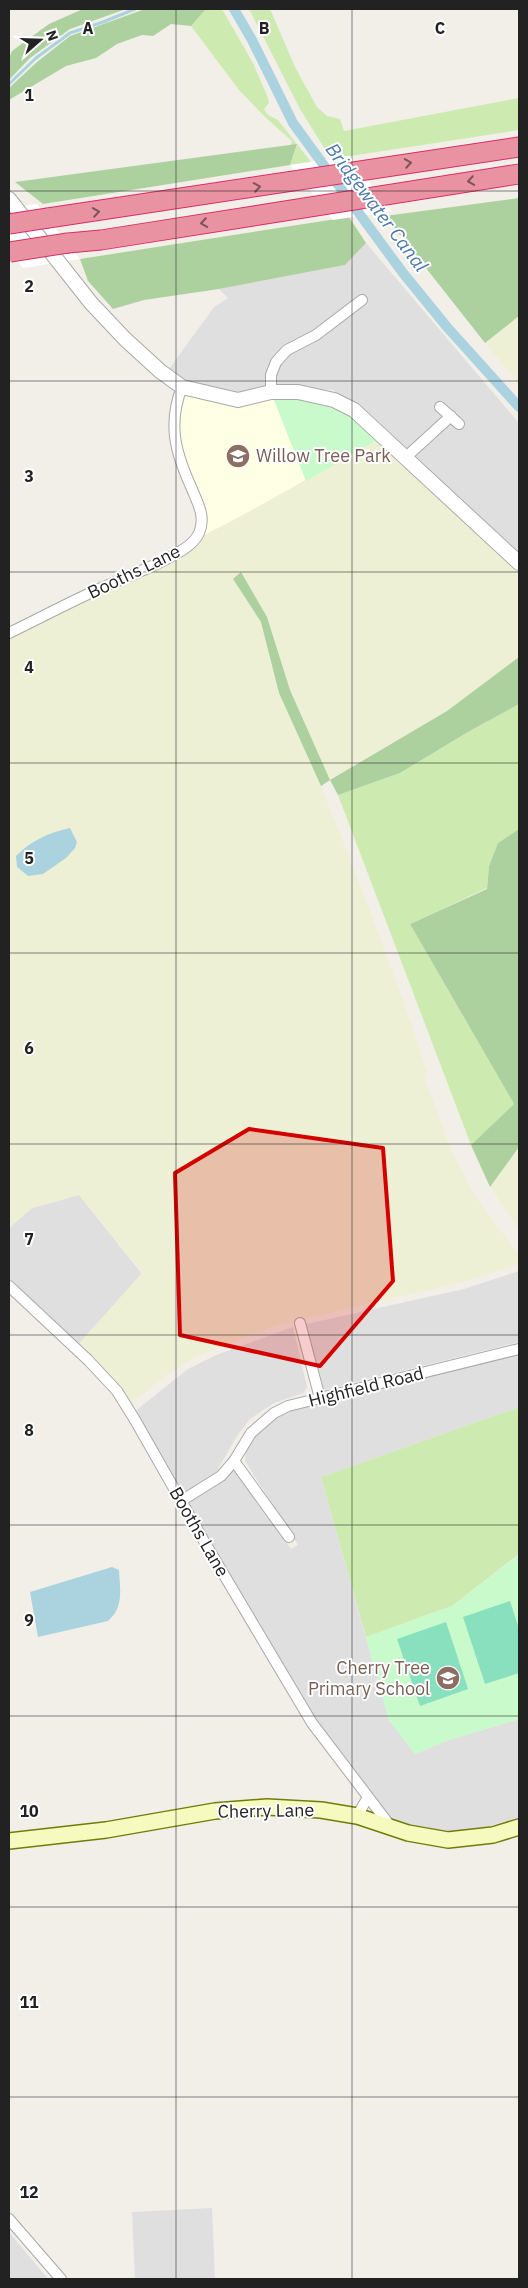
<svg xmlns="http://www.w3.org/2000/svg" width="528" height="2288" font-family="'IBM Plex Sans',sans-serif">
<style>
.residential{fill:#e0dfdf}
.education{fill:#ffffe5}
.farmland{fill:#eef0d5}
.grass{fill:#cdebb0}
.forest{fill:#add19e}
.park{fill:#c8facc}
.pitch{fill:#88e0be}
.water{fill:#aad3df}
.pier{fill:#fff}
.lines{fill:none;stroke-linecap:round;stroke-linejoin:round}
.stream{stroke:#aad3df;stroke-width:3}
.canal{stroke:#aad3df;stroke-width:10}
.minor-casing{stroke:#a9a9a9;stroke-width:12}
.tertiary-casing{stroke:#a9a9a9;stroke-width:16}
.secondary-casing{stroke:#707d05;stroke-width:18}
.motorway-casing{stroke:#dc2a67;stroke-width:21}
.minor{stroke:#fff;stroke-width:10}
.tertiary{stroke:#fff;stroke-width:14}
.secondary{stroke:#f7fabf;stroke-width:15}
.motorway{stroke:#e892a2;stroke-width:19}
.motorway-bridge-casing{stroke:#dc2a67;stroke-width:21;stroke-linecap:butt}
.motorway-bridge{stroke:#e892a2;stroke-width:19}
.oneway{stroke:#7b545c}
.marked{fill:#d40000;fill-opacity:0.2;stroke:#d40000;stroke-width:4;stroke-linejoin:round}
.grid{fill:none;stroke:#222;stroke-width:1;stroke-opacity:0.55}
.labels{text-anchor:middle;stroke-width:4;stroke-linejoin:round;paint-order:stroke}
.education-label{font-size:18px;fill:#785e54;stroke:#fff;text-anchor:start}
.street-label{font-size:18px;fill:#222;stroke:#fff}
.water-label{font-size:19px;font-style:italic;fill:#4a7aab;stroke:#fff}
.grid-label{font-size:16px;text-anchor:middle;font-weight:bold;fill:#222;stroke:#fff;stroke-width:4;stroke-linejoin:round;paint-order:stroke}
</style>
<rect width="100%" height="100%" fill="#f2efe9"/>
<path class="residential" d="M366,243L519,423V557L384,432L333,390L298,388L235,393L187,384L169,369L214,307L228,298L219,289L345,265Z
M79,1195L142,1274L75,1348L9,1284V1228L32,1208Z
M519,1271V1342L324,1390L306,1324L464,1289Z
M293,1327L307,1387L304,1393L274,1403L250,1419L237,1436L215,1474L183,1495L134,1412L188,1369L216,1355Z
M519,1353V1407L321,1477L389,1720L406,1742L415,1754L449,1740L519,1719V1817L480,1829L446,1833L393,1822L315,1718L258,1626L187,1501L234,1467L291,1549L298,1545L245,1461L246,1450L259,1431L271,1420L291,1410Z
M212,2208L215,2279H135L132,2212Z
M9,2232L48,2279H9Z"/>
<path class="education" d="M182,387L238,400L271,392L306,481L194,541L202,523L176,444Z"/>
<path class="farmland" d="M519,316V384L485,343Z
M377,440L519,563V657L447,711L330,780L290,690L268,621L233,579L261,622L279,693L321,786L369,908L412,1025L427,1072L424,1076L452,1152L477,1199L519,1255V1264L467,1281L278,1325L198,1356L172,1371L127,1407L75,1348L142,1273L79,1195L32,1208L9,1228V633L238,518Z
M519,1147V1230L490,1187Z"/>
<path class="grass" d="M206,9H222L253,63L268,98L269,103L264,109L268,115L278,120L311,162L290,165L297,145H291L292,141L266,118L239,90L191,26Z
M249,9H270L296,69L317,107L327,116L340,119L344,131L519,98V130L331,159L300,109Z
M519,704V829L498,843L489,866L487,888L410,924L514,1104L471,1145L338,795L400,773L468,732Z
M519,1407V1554L452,1606L366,1637L321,1477Z"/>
<path class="forest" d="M83,9H126L70,29L30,58L9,80V58L12,51L49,24Z
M145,9H206L191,26L171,24L153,36L142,35L117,44L96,58L66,66L9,100V88L37,62L70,36Z
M297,144L290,165L43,204L15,182Z
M519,198V316L485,343L385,216Z
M349,217L366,243L345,265L219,289L144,300L113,309L88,281L80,259Z
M241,572L267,617L290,690L330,780L447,711L519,657V704L468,732L400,773L338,795L330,780L321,786L279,693L261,622L233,579Z
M519,829V1147L490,1187L471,1145L514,1104L410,924L487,889L489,866L498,843Z"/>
<path class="park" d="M271,392L354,410L377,440L306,481Z
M519,1555V1719L449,1740L415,1754L389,1720L366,1637L452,1606Z"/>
<path class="pitch" d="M510,1601L519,1629V1673L485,1684L463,1617Z
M446,1622L468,1689L420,1706L397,1639Z"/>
<path class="water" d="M70,828L77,842L75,848L66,858L43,874L28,876L17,867L16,856C32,840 48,833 70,828Z
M112,1567L119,1570C120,1590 124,1607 108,1621L38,1637L30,1592Z"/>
<path class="pier" d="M349,156L391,211L333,220L290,165Z
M37,204L80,259L23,268L9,250V208Z"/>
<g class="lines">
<path class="stream" d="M9,84L36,58L70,33L103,22L135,9"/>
<path class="canal" d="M234,9L252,40L293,123L317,156L403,273L447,327L519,407"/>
<g class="minor-casing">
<path id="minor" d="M271,392V375L276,362L287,350L316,335L362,300
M440,407L459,424
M406,457L451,416
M9,633C40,618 70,602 101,588C129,576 159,565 184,549C190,545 196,540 199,533C206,517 198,504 192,489C176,454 167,425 182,387
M9,1286L88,1360L117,1391L135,1420L205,1543L312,1723L391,1827
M300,1323L320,1398
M234,1461L289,1537
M181,1501L221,1476L234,1461L251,1433L274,1413L288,1406L519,1349
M357,1816L368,1797
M9,2219L61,2279"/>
</g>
<g class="tertiary-casing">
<path id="tertiary" d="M9,199L91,303L125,339L160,371L182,387L238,400L271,392H298L334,400L354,410L519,563"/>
</g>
<g class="secondary-casing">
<path id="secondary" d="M9,1841L106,1830L215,1811L267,1807L321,1810L357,1816L408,1833L448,1840L493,1835L519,1827"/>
</g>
<g class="motorway-casing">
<path id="motorway" d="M48,218L519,147
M68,243L101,240L519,174"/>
</g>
<use href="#minor" class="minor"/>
<use href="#tertiary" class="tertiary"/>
<use href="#secondary" class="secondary"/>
<use href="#motorway" class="motorway"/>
<g class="motorway-bridge-casing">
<path id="motorway-bridge" d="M9,224L48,218
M10,252L68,243"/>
</g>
<use href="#motorway-bridge" class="motorway-bridge"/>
</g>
<defs><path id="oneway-chevron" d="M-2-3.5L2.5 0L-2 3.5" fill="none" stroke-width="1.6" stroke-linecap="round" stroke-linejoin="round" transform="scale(1.25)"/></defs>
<g class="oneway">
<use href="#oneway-chevron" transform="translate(408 163) rotate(-9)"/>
<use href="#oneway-chevron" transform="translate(471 181) rotate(171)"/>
<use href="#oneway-chevron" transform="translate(257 187) rotate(-9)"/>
<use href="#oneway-chevron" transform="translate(96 212) rotate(-8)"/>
<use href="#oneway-chevron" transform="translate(204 223) rotate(171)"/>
</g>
<path class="marked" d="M249,1129L383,1148L393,1281L320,1366L180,1335L175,1173Z"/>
<path class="grid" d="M176,9V2279M352,9V2279M9,191H519M9,381H519M9,572H519M9,763H519M9,953H519M9,1144H519M9,1335H519M9,1525H519M9,1716H519M9,1907H519M9,2097H519"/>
<defs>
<g id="school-disc" transform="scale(1.25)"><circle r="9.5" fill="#8d6e63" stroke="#fff"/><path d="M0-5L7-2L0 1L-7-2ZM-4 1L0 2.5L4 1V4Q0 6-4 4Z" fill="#fff"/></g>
</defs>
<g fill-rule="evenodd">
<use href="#school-disc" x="238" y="456"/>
<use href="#school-disc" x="448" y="1678"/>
</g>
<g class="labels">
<g class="education-label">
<text x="256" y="462">Willow Tree Park</text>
<text x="430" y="1674" text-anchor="end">Cherry Tree<tspan x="430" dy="21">Primary School</tspan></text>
</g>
<g class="street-label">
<text transform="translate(134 572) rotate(-26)" y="6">Booths Lane</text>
<text transform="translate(366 1387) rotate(-14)" y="6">Highfield Road</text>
<text transform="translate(199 1532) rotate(60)" y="6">Booths Lane</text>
<text transform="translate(266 1811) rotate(-1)" y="6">Cherry Lane</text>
</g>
<g class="water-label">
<text transform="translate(377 207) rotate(53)" y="7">Bridgewater Canal</text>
</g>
</g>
<g class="grid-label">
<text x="88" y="34">A</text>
<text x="264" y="34">B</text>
<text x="440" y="34">C</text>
<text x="29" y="101">1</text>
<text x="29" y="292">2</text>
<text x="29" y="482">3</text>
<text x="29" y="673">4</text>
<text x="29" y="864">5</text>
<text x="29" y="1054">6</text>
<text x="29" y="1245">7</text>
<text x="29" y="1436">8</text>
<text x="29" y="1626">9</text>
<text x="29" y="1817">10</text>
<text x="29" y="2008">11</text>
<text x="29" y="2198">12</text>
</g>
<rect width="528" height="2288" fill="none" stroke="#222222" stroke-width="20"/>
<g transform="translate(40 40) rotate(70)" stroke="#ffffff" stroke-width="4" paint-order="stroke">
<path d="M0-4L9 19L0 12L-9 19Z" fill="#222222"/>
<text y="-8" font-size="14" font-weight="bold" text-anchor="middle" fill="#222222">N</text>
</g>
</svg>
